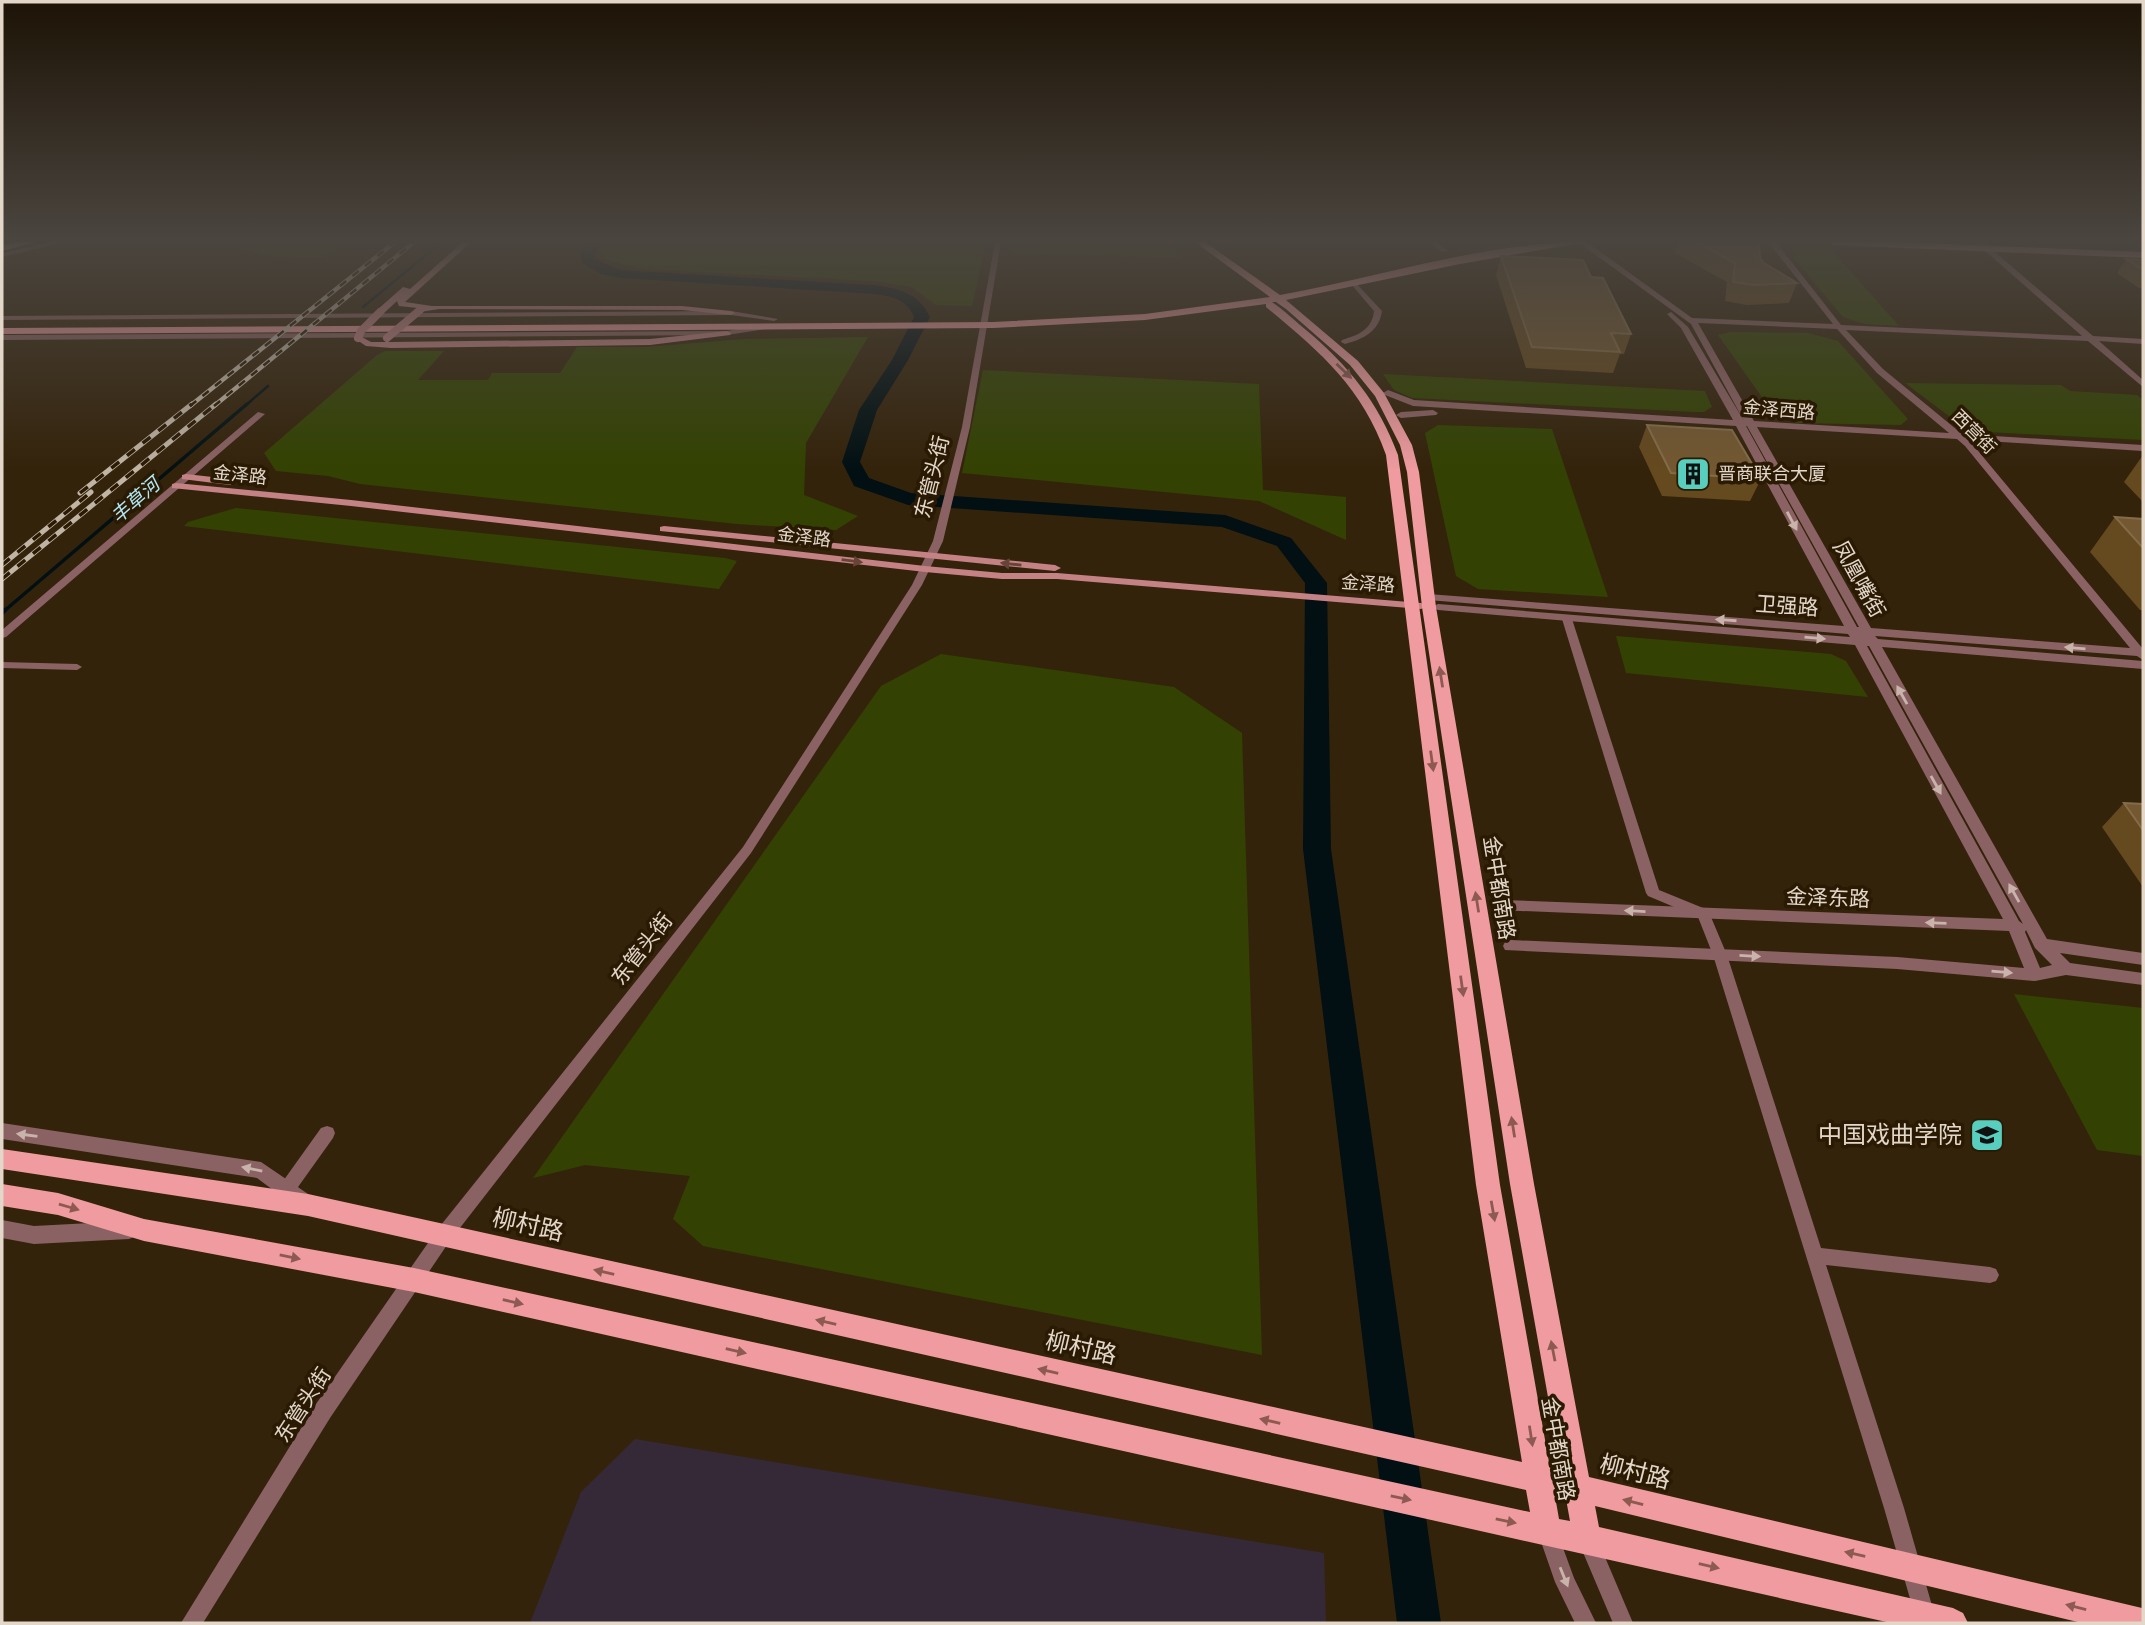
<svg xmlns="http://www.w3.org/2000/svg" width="2145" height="1625" font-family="'Nunito Sans','Noto Sans SC',sans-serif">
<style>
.industrial{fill:#362937}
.green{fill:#334202}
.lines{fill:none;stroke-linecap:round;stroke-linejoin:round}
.stream-far2{stroke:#021013;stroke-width:2.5}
.stream-far1{stroke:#021013;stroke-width:3.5}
.stream{stroke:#021013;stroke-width:4.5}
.river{fill:#021013;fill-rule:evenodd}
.minor{fill:#8b6263;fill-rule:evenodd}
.tertiary{fill:#8b6263;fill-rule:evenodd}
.secondary{fill:#c48285;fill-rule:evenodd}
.primary{fill:#ef9b9f;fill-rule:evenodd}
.trunk{fill:#f6aeb0;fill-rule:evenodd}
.rail-far1-casing{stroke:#c0b4a4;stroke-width:4.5}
.rail-casing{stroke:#c0b4a4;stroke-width:5}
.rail-far1{stroke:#2a1903;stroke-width:2.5;stroke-dasharray:8;stroke-linecap:butt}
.rail{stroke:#2a1903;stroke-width:3.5;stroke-dasharray:10;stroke-linecap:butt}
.secondary-bridge{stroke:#c48285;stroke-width:8}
.wall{fill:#65491f}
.building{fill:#735831;stroke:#846c49;stroke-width:2}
.oneway{fill:#8c5a51}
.oneway2{fill:#c8b4aa}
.oneway3{fill:#684337}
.labels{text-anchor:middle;stroke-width:7;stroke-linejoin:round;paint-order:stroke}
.far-street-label{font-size:18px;fill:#e2d7c9;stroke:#2a1903}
.far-poi-label{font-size:18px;fill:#e2d7c9;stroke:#2a1903;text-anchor:start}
.far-water-label{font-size:19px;font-style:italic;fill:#b1e9f5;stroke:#2a1903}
.street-label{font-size:21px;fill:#e2d7c9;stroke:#2a1903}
.near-poi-label{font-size:24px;fill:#e2d7c9;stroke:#2a1903;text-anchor:end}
.near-street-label{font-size:24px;fill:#e2d7c9;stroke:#2a1903}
</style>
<rect width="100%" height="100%" fill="#34230b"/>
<path class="industrial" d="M635,1439L1324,1553L1326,1623H530L581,1492Z"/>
<path class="green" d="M242,242H347L322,258L268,256L236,246Z
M613,242H986L972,306L936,305L912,287L874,281L641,269L603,259L602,253Z
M1012,242H1158L1182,258L1011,253Z
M1793,245L1829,247L1899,326L1865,324L1843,317L1793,257Z
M1730,332L1808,333L1838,341L1908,419L1901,425L1797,423L1771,410L1718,335Z
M868,337L806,443L804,495L858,516L836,530L737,524L360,484L328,476L276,471L264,453L377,355L385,351H444L418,380H488L492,373H560L577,347H646L745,339Z
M983,370L1259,384L1263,490L1346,497V540L1259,501L962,473Z
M1383,374L1705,391L1712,407L1704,412H1695L1412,398L1394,390Z
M1905,383L2061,385L2070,391L2137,395L2143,400V440L1987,432L1962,426Z
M1438,425L1552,429L1608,597L1478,589L1456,576L1425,433Z
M236,508L725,558L737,561L719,589L184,526L188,522Z
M1616,636L1831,654L1846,661L1868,697L1626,673Z
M941,654L1174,687L1242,733L1262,1355L703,1246L673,1219L690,1176L585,1165L533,1178L881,686Z
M2014,994L2143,1008V1156L2097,1150Z"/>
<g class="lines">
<path class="stream-far2" d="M363,307L442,242
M245,406L268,386"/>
<path class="stream-far1" d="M3,612L247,404"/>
<path class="stream" d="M2,613L5,610"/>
<path class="river" d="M588,242H603L594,253V258L620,270L873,285C898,288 919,293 930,317L908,360L877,410L860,462L869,478L911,493L1225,515L1291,538L1327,583L1331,849L1441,1623H1397L1303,849L1305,583L1277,546L1222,527L908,505L854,486L842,462L859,410L892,360L914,317C907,299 891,296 873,294L620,278L601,274L582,263L580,252Z"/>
<path class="minor" d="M995,242H1001L970,427L943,541L922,585L751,853L449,1242L330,1418L203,1623H181L316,1404L437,1230L743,847L912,585L933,541L962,427Z
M1428,242H1436L1448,251L1443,252Z
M1351,282H1355L1382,311C1379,332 1363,339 1345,344L1341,342L1342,340C1358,335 1372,330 1374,311L1351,284Z
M258,412L265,414L6,637L2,638V630Z
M1567,616L1572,619L1659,890L1708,910L1727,955L1821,1248L1990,1267L1996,1269L1999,1275L1996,1281L1990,1283L1826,1265L1904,1508L1937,1623H1917L1884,1508L1713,955L1698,917L1648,896L1646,893L1562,619Z
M2,662L77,664L82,667L77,670L2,668Z
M327,1126L333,1128L335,1133L333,1138L293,1194L287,1197L281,1194L279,1189L281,1184L321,1128Z
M1548,1523L1555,1526L1574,1578L1596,1623H1575L1555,1582L1538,1533L1541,1526Z
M1589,1533L1596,1536L1633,1623H1613L1579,1543L1582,1536Z"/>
<path class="tertiary" d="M50,242H64L2,257V253Z
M1578,242H1587L1692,318L1833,324L1768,242H1776L1841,325L2082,336L1975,242H1983L2093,336L2143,339V344L2099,341L2143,380V387L2088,341L1846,330L1883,369L1962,434L2143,445V451L1969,440L2143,649V660L2137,656L1875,636L1878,639L2143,661V669L1882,647L2047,939L2143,953V965L2060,953L2070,963L2143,973V985L2066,975L2035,981L1897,969L1505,950L1503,946L1505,942L1511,940L1897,957L2024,968L2009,931L1498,910L1495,906L1498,902L1503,900L2003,919L1855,645L1438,610L1432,607L1438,604L1850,637L1848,634L1428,600L1422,597L1428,594L1844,626L1736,426L1413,406L1385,395L1383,393L1388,390L1414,400L1733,420L1681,328L1667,314L1671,312L1688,327L1744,421L1691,324ZM1698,323L1837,329L1877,373L1949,433L1754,421ZM1746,426H1747L1859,627H1857ZM1757,427L1957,439L1965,446L2130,648L1871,628ZM1867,646H1869L2023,924L2019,921ZM2026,930L2035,948L2052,965L2040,968L2025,932Z
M731,311L778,319L774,321L731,315L2,320V316Z
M763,325L767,327L766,329L727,335L2,340V335L727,331Z
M1433,410L1438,413L1436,415L1401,418L1396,415L1401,412Z
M2,1123L261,1162L311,1196L313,1202L311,1208L304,1211L297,1208L257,1178L2,1139Z
M2,1220L34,1226L129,1221L136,1224L138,1230L136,1236L129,1239L34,1244L2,1238Z"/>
<path class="secondary" d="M463,242H471L405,302L432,306H682L731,311L735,313L731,315L682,310L439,309L420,312L416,310L418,308L399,306L397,301L383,314H377V310L403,287L410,289Z
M727,331L731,333L730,335L650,345L391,348L366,346L354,338L358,335L371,342H391L650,339Z
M186,474L230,479L235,482L230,485L182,479V475Z
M176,483L351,500L925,566L1002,573H1057L1421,603L1427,606L1421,609L1057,579H1002L925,572L351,506L172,488V484Z
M664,526L1055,565L1061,568L1055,571L660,531V527Z"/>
<path class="primary" d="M1195,242H1205L1280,295C1380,277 1485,242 1586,242L1460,264L1286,300L1358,361L1384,393L1412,445L1419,472L1436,607L1534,1184L1589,1477L2142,1608L2143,1623H2082L1595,1506L1599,1527L1953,1608L1963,1613L1968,1623H1891L414,1292L144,1241L58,1215L2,1206V1184L58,1193L144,1219L414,1268L1530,1512L1526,1490L308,1216L2,1169V1149L308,1194L1522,1462L1476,1185L1386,455C1362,387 1320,352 1266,307V304L1145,320L993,328L2,334V328L993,322L1145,314L1270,297ZM1272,302H1276L1286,309L1350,365L1375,396L1400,445L1407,472L1422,607L1510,1184L1561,1470L1550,1468L1500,1185L1398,455C1379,403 1348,365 1306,330C1295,321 1284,310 1272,302ZM1555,1496L1566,1499L1570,1521L1559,1519Z
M1829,242H1901L2143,252V258L1833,245Z"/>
<path class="trunk" d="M16,242H37L2,251V245Z"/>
<g class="rail-far1-casing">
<path id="rail-far1" d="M190,406L395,242
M214,406L414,242"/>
</g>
<g class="rail-casing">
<path id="rail" d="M80,493L192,404
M2,565L91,492
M2,579L216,404"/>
</g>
<use href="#rail-far1" class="rail-far1"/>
<use href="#rail" class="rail"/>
<path class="secondary-bridge" d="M358,338L361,331L380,312
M387,338L420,310"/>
</g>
<path class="wall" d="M1679,242H1759L1760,258L1764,263L1797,283L1789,303L1747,305L1725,301L1727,282L1675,253Z
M1501,256L1591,277L1631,334L1624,354H1620L1613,373L1526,368L1496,275Z
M2126,259L2143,260V289L2139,288L2117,273Z
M1647,425L1761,479L1750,501L1662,496L1639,447Z
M2143,455V502L2124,482Z
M2115,517L2143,519V610H2140L2090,552Z
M2124,803L2143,804V887L2102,827Z"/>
<path class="building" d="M1696,242H1759L1760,258L1764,263L1797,283L1755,285L1733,282L1735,263Z
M1501,256L1583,260L1591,277L1603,278L1631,334L1611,333L1620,352L1532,347Z
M2126,259L2143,260V270Z
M1647,425L1732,430L1761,479L1671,473Z
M2115,517L2143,519V548Z
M2124,803L2143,804V830Z"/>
<defs><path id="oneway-solid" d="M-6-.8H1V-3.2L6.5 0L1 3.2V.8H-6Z" transform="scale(1.75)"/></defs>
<g class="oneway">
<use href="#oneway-solid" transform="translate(1344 371) rotate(44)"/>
<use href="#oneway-solid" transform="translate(1441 677) rotate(-99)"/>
<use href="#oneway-solid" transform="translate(1432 761) rotate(82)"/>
<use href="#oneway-solid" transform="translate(1477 902) rotate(-99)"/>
<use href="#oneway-solid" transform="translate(1462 986) rotate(82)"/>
<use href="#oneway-solid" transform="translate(1513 1127) rotate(-99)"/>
<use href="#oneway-solid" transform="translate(69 1207) rotate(16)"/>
<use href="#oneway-solid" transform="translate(1493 1211) rotate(80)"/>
<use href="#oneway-solid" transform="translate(290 1257) rotate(11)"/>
<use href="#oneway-solid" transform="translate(604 1272) rotate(-167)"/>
<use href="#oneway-solid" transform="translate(513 1302) rotate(13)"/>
<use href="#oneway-solid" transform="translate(826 1322) rotate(-167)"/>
<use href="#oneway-solid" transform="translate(736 1351) rotate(13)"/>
<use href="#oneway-solid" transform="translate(1553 1351) rotate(-101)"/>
<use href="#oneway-solid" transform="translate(1048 1371) rotate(-167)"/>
<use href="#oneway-solid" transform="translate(1270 1421) rotate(-167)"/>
<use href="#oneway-solid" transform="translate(1531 1436) rotate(81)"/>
<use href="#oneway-solid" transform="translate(1401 1498) rotate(12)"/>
<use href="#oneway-solid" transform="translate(1633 1502) rotate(-166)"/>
<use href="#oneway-solid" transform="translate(1506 1521) rotate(12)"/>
<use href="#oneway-solid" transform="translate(1855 1554) rotate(-167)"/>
<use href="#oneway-solid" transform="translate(1709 1566) rotate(13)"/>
<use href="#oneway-solid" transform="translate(2076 1607) rotate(-166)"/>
</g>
<g class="oneway2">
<use href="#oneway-solid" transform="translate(1792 521) rotate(62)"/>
<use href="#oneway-solid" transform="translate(1726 620) rotate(-176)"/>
<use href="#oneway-solid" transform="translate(1815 638) rotate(5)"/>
<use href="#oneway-solid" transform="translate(2075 648) rotate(-175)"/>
<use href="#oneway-solid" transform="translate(1902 695) rotate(-119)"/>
<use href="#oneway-solid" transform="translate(1936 785) rotate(61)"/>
<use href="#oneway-solid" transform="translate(2014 893) rotate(-119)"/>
<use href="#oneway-solid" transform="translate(1635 911) rotate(-177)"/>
<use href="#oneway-solid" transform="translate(1936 923) rotate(-178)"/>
<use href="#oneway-solid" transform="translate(1750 956) rotate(3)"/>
<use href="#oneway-solid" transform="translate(2002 972) rotate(5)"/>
<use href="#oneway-solid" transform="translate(27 1135) rotate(-172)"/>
<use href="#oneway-solid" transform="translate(252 1169) rotate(-168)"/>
<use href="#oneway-solid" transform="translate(1564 1577) rotate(68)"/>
</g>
<g class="oneway3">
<use href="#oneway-solid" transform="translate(852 561) rotate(7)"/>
<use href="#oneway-solid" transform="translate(1011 564) rotate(-174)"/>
</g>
<linearGradient id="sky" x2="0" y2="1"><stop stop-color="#1d1306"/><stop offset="0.51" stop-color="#4a453f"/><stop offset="1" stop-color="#4a453f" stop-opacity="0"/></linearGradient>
<rect width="2145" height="470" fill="url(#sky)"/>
<defs>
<g id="building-square" transform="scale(1.75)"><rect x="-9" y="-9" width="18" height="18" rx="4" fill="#58cebf" stroke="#2a1903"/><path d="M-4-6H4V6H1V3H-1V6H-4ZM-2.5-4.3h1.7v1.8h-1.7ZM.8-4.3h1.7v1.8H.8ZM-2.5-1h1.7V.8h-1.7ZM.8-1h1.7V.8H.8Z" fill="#111"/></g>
<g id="university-square" transform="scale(1.75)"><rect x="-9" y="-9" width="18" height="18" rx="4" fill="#58cebf" stroke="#2a1903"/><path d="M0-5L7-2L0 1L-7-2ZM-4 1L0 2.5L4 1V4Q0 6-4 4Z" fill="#111"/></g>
</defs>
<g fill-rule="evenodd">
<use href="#building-square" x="1693" y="474"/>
<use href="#university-square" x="1987" y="1135"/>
</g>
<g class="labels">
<g class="far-street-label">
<text transform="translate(1779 410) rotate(5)" y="6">金泽西路</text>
<text transform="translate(1974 432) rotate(45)" y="6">西营街</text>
<text transform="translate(240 475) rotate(6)" y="6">金泽路</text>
<text transform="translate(804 537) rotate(7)" y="6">金泽路</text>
<text transform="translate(1368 584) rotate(4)" y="6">金泽路</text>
</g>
<g class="far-poi-label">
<text x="1718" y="480">晋商联合大厦</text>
</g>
<g class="far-water-label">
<text transform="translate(135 500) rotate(-41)" y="7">丰草河</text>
</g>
<g class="street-label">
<text transform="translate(932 477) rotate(-76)" y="7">东管头街</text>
<text transform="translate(1859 579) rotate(61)" y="7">凤凰嘴街</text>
<text transform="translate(1787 606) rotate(4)" y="7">卫强路</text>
<text transform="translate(1499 888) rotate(81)" y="7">金中都南路</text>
<text transform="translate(1828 898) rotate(2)" y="7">金泽东路</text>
<text transform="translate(642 949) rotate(-52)" y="7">东管头街</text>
<text transform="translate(303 1405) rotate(-57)" y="7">东管头街</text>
<text transform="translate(1558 1449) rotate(80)" y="7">金中都南路</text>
</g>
<g class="near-poi-label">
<text x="1962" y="1143">中国戏曲学院</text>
</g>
<g class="near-street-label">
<text transform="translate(528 1225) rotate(13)" y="8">柳村路</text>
<text transform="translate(1081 1348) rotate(13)" y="8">柳村路</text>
<text transform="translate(1635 1472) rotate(14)" y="8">柳村路</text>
</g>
</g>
<rect width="2145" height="1625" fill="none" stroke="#e2d7c9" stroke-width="7"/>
</svg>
